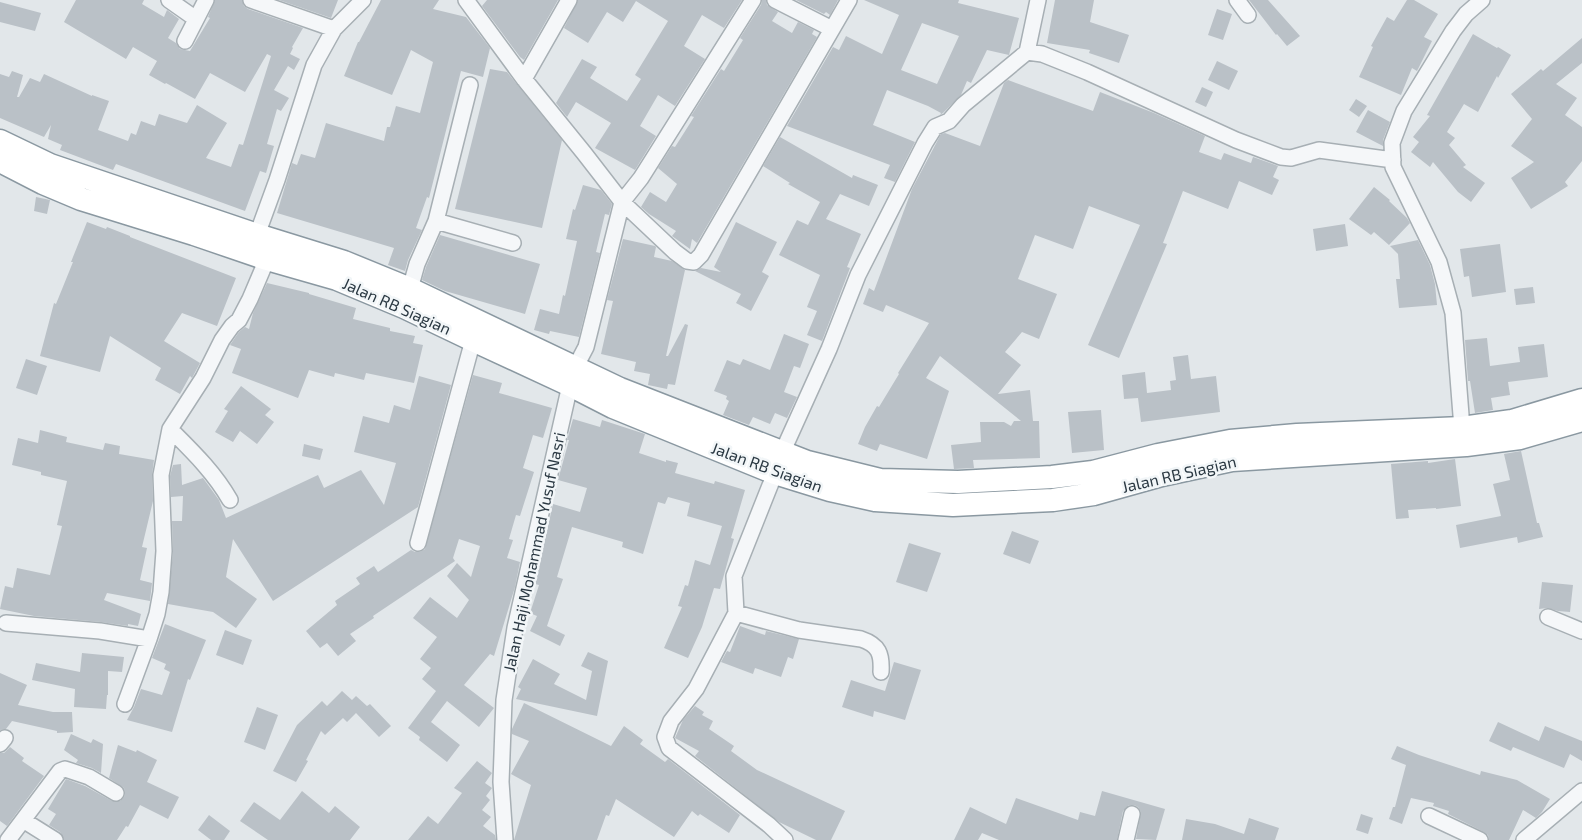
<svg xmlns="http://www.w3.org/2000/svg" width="1582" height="840" font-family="'Exo 2',sans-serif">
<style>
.building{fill:#bac1c7;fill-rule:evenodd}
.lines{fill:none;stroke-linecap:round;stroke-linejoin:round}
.minor-casing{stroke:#a7afb4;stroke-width:18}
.highway-casing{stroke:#8a98a1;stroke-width:25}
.minor{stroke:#f5f7f9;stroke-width:15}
.highway{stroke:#fff;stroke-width:22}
.labels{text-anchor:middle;stroke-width:5;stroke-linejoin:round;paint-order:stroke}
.street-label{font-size:16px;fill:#2a3842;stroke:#f2f6f8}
</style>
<rect width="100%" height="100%" fill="#e2e7ea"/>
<path class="building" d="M76,0H144L142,4L164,17L167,10L179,19L168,38L176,43L180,49L190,51L210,18L208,17L215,0H242L244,6L248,9L303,28L292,47L293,48L290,54L300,59L294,70L288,66L274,90L289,98L281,111L277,109L267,144L274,146L266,173L260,171L245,211L116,164L113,170L60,150L62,145L48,139L51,125L44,137L0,118V74L9,77L12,71L23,75L17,97H19L30,78L40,82L44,74L92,96V95L109,101L98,130L128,141L131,133L136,135L141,121L155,126L159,114L187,123L197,105L227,123L206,158L231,167L239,144L243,145L271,56L267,54L245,92L210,73L195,99L166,83L165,84L149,75L157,61L133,47L126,59L64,22Z
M279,0H338L331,18Z
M381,0H439L433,9L466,17L490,48L483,77L461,71L429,198L427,197L416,228L422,230L408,260L405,271L388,265L394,248L277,213L292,163L297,165L301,154L315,158L326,123L384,141L387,127H390L396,106L420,113L433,62L411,50L392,95L344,76L358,42H359Z
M487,0H558L524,60L520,57L482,6Z
M578,0H742L724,28L702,15L684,46L705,59L675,106L658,95L640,126L656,136L635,170L595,148L611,123L576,102L567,117L556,103L582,59L597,67L590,78L627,101L641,79L635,75L668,21L636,1L623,22L607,12L588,43L564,28Z
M762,0H766L767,5L778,12L772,21L792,33L798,22L814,30L812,34L817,37L697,243L692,239L690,249L672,236L676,231L649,214L641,207L650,192L666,202L677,184L658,168L672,146L675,147L694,117L691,116L721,69L724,71L743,40L740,38L761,5Z
M796,0H838L830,15L826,12L824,14Z
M864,0H959L958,3L1019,18L1009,55L987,50L971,83L967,81L961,95L943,113L940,115L941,113L928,106L887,90L873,125L915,142L895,182L884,178L890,165L787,126L833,47L839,50L846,36L882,54L899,15ZM922,23L959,36L937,84L901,70Z
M1055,0H1094L1090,22L1129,35L1119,63L1089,53L1090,50L1047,43Z
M1249,0H1268L1300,36L1287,46L1277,34L1276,35Z
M1407,0H1414L1438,14L1424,37L1432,41L1417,71L1412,68L1401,95L1359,77L1373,47L1371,46L1387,17L1394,21Z
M0,2L41,13L35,31L0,22Z
M1217,9L1232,14L1223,40L1208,35Z
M1473,34L1497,48L1498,47L1511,55L1498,78L1497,76L1478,112L1464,104L1447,132L1455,138L1449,145L1466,165L1463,167L1485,183L1471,202L1458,192L1433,162L1430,167L1411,152L1419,142L1413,137L1430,116L1427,115Z
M1582,38V63L1556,84L1577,98L1565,115L1582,127V161L1565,182L1568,186L1531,209L1511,178L1534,162L1511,146L1532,119L1511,94L1541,69L1543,71Z
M1217,61L1238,71L1229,90L1208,80Z
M490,69L507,72L562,140L542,228L455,209Z
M1008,80L1093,111L1100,92L1154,113L1205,136L1199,152L1221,160L1224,153L1251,163L1253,157L1278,166L1273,177L1279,180L1272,195L1239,181L1228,209L1183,191L1163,243L1167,244L1119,358L1088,345L1140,225L1089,206L1073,249L1035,235L1018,279L1057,294L1039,339L1022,332L1005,352L1021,365L998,394L1030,390L1033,421H1039L1040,458L973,460L974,468L954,469L951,445L981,442L980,422H1004L1011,426L1014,421H1021L940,356L926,378L949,391L927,459L880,444L877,451L858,444L865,427L877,406L879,407L899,374L898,373L929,323L886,305L883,312L863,304L869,288L874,291L912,189L941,134L945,133L980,146L1004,83Z
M1202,87L1213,92L1206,107L1195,102Z
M1356,99L1367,106L1359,117L1349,110Z
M1368,110L1390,122L1383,140V146L1356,132Z
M780,137L852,178L853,175L878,185L869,206L840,194L826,219L861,234L847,267L850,268L822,341L807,335L817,311L807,307L820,275L779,255L797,220L808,225L820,202L788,184L790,183L763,166Z
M583,185L601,190L612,204L609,215L605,214L596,252L600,253L579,337L550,331L549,334L534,330L540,309L559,314L563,295L565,296L577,241L566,239L573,209L575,210Z
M1374,187L1390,200L1389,201L1407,218L1410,223L1389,245L1374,232L1371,235L1349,219Z
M36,197L50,200L47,214L34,211Z
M87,222L106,229L107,227L130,236V237L236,278L217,326L182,313L164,341L200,363L192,378L190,376L180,394L155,380L161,368L110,336L100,372L40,356L54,303L56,304L73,262H71Z
M736,222L777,242L762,272L769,276L751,311L736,303L741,294L695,271L701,268L721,272L714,267Z
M1345,224L1348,246L1316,251L1313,229Z
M440,235L540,264L525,314L445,291L422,280L426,267Z
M623,239L655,246L656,247L654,257L672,261L685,270L666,356H668L685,324L688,325L675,385L668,384L667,389L648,385L650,374L634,371L636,362L601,354L613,301L607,300Z
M1418,240L1430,265L1435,284L1437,305L1399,308L1396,279H1400L1398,254L1390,246Z
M1500,244L1506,292L1472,297L1469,276L1464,277L1460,249Z
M267,283L309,293V294L356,308L353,319L390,328V331L415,336L413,343L423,345L414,383L366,373L364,380L335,373L334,377L309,370L298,398L232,373L241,349L230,345L239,332L245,327L249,329L253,313Z
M1533,287L1535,303L1516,305L1514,289Z
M784,334L809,344L800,368L794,366L784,392L797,397L787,418L775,413L770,424L753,417L749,425L723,415L729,401L726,399L727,396L714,391L727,360L740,365L743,359L770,370Z
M1487,338L1490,366L1520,362L1518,347L1544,344L1548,377L1508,382L1510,395L1491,398L1493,410L1475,413L1470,381H1468L1465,340Z
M1188,355L1191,379L1216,376L1220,412L1141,422L1138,398L1124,399L1122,375L1145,372L1147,393L1171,390L1170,381L1176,380L1173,357Z
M26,359L47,366L37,395L16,388Z
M473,375L502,383L499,393L552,408L543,438L533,435L523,468L534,472L520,516L516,515L509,539L513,540L507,558L520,562L515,587L494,656L490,654L464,685L494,708L479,727L447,701L431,722L460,745L447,762L419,740L420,737L408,728L436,691L422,679L431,668L420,659L437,637L413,618L430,597L457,618L469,600L447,576L457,563L471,577L480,546L459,539L453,558L455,561L373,616L374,618L350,634L356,641L338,656L327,643L320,648L306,631L337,605L335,601L360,584L356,578L374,566L378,572L411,550L415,552H420L425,549Z
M419,376L451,385L418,507L273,601L233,539L226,577L257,599L236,628L213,612L168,604L173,552L172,521H182L183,496L171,497L170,476L173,465L181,464L182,485L203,478L219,500L226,518L318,475L324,488L361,470L384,505L396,463L354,452L363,416L389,423L394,405L410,410Z
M241,386L271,409L265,415L274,422L257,444L240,431L233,442L215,432L228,411L224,409Z
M1101,410L1104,450L1072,453L1068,412Z
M573,419L600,427L602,420L645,434L639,453L666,462V460L678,463L675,473L714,484L715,481L745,490L731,538L734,539L720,589L714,588L702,627L688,658L664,648L682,607L678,606L685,585L688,586L695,560L710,565L722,526L687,516L690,503L668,497L665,504L658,502L643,554L622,547L623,542L572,527L557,577L563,579L547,626L565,635L560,646L530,631L537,616L530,613L539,585L535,584L553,504L580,512L587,488L558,480L569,440H567Z
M40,430L67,437L66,442L103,450L105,443L120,446L119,454L154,460L152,475L153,501L142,547L147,548L140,580L152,583L150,601L107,593L104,600L141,614L138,626L128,624V626L101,622L34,616L0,609L5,586L13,588L17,568L50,575L62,526L57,525L67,481L41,475V472L12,465L18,438L38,443Z
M304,444L323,449L320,460L302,456Z
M1521,451L1537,523H1539L1543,537L1518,543L1517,537L1460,548L1456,525L1501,516L1493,484L1510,480L1504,454Z
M1455,459L1461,506L1436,509V508L1408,510L1409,518L1396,519L1391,464L1428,461V463Z
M1012,531L1039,541L1030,564L1003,554Z
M909,543L941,553L927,592L896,582Z
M1542,582L1573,585L1570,612L1558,611L1547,608L1539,609Z
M165,624L206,640L190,680L188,679L172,732L127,720L134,707L141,689L162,695L170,672L164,669L166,664L152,658Z
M740,626L765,635L766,631L799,639L793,659L788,657L781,677L755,668L753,674L721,662L727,651L730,652Z
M225,630L252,640L243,665L216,655Z
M588,652L608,661L597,716L516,699L521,689L518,687L533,659L560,674L554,684L586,700L592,671L581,666Z
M82,653L124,657L122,672L108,671V695H107L106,709L74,707L75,689L32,680L36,663L80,672Z
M894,662L921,670L905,720L874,711L873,717L842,707L851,680L885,691Z
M0,673L27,685L18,705L53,712H72L73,732L57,733V731L12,721L6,729L0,730Z
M342,691L352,700L356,696L367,706L370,704L391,726L379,737L356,713L347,722L343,718L325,735L321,731L306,760L308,761L296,782L273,771L297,725L322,701L327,706Z
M524,703L611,746L624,726L643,740L640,744L665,762L668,759L740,815L729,833L700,814L698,816L692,811L674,837L616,799L609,816L606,815L597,840H514L531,785L511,774L529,741L512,734V729Z
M695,706L704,712L702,715L713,721L709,729L734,746L731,751L757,770L845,811L831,840H816L779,822L695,756L699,751L675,738L683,720Z
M257,707L278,715L265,750L244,742Z
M1498,722L1539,741L1545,726L1582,741V761L1570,754L1564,768L1513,747L1511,751L1489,741Z
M71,734L91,743L93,739L103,744L101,773L92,768L76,763L78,760L64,750Z
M118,745L136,752L137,750L157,760L147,782L179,797L168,819L140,805L128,827L126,826L117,840H64L60,832L49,825L56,814L48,809L66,779L85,786L112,801H120L124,797L125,793L124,788L109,778Z
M1397,746L1419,755L1480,775L1481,771L1517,780L1550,799L1542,812L1536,818L1523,810L1509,840H1489L1488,835L1484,832L1448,814L1449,811L1433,806L1434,803L1411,798L1402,824L1389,819L1393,807H1395L1406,765L1391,759Z
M10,747L24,758L22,761L44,776L7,826L0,821V753H4Z
M477,761L492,773L485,783L492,788L486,796L490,800L482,810L491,817L483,826L495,835L496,840H408L428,816L438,824L462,793L454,788Z
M302,791L329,813L335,806L360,827L350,840H268L240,821L254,802L280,820Z
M1102,791L1165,809L1156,840L1136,839L1141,812L1138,807L1134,805H1129L1123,811L1117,840H999L982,833L978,840H954L970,807L1006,824L1016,798L1078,820L1080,812L1095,816Z
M1361,814L1373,818L1368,834L1356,830Z
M209,815L230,831L224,840H211L198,830Z
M1249,818L1279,828L1275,840H1182L1186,819L1215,824L1244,834Z"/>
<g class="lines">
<g class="minor-casing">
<path id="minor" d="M169,0L196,19
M251,0L334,29
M466,0L524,79L584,153L622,202L675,252L687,261L694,262L701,255L849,0
M775,0L832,29
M1237,0L1248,15
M185,41L206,0
M1027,52L1042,54L1087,72L1236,140L1281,157L1291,158L1319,150L1393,160
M524,79L569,0
M436,221L513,243
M257,235L277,180L314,65L334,29L363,0
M410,289L417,264L436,221L470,85
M575,368L586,347L622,202L641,178L753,0
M1462,428L1453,313L1439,262L1393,167L1392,143L1404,111L1453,31L1466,14L1482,0
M170,429C192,451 214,472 230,500
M782,453L829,349L858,275L925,143L935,127L949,121L963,105L1027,52L1038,0
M775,473L734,576L736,613L696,689L671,721L665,737L669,748L769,825L785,840
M418,543L473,340
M736,613L799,630L861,639C879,645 882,654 881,672
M1548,617L1582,631
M6,623L100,631L149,639
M125,704L149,639L157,614L161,592L164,551L161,475L170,429L203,378L222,340L232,326L239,320L250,299L267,259
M0,744L5,738
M1429,816L1480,840
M23,820L55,840
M8,840L60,771L65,769L89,777L116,793
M505,840L501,782L504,700L515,628L570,385
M1126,840L1132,814
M1524,840L1582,791"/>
</g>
<g class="highway-casing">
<path id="highway" d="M0,141L50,165L257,235L344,262L410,289L620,389L807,462L880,480L958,482L1052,477L1093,472L1158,455L1230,441L1297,435L1462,428L1512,421L1582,400
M0,161L43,183L81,199L194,234L267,259L337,279L404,307L473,340L570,385L613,407L775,473L830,490L875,500L953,505L1053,500L1094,494L1162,475L1232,460L1466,445L1520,438L1582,420"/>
</g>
<use href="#minor" class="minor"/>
<use href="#highway" class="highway"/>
</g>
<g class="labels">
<g class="street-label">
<text transform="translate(397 306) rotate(24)" y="6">Jalan RB Siagian</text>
<text transform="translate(767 467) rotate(20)" y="6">Jalan RB Siagian</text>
<text transform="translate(1179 474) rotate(-13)" y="6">Jalan RB Siagian</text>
<text transform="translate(534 552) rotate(-78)" y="6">Jalan Haji Mohammad Yusuf Nasri</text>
</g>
</g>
</svg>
